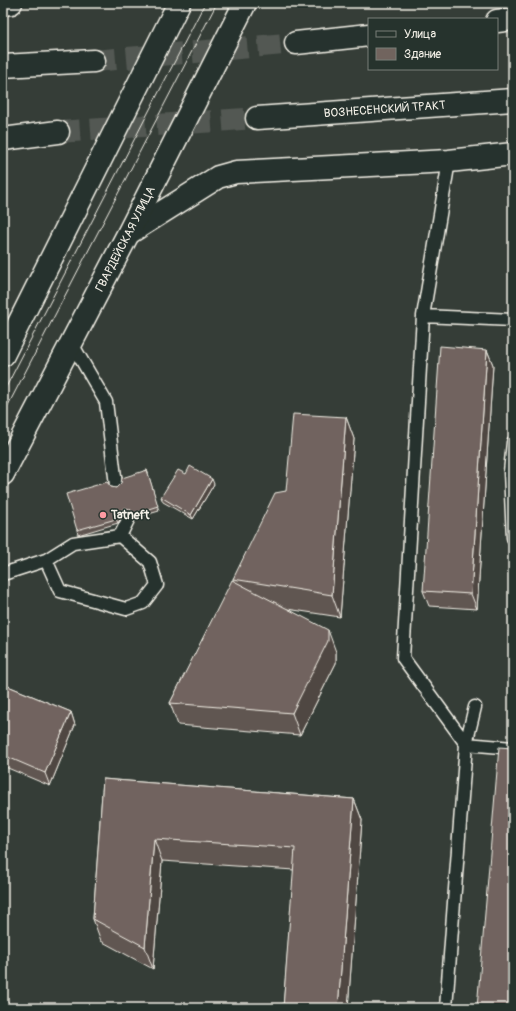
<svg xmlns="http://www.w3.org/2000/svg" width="516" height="1011" font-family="Pangolin,sans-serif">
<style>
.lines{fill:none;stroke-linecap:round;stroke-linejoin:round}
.primary-tunnel{stroke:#525852;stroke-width:22;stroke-dasharray:22 11;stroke-linecap:butt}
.lane-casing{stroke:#f4f1e8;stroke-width:15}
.secondary-casing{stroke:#f4f1e8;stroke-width:25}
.primary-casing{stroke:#f4f1e8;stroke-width:25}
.lane{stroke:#26332d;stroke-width:12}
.secondary{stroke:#26332d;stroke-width:22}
.primary{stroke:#26332d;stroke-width:22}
.tram{stroke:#f4f1e8;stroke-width:1}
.wall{fill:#615651;stroke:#f4f1e8}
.shaded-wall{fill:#4f4642;stroke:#f4f1e8}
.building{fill:#71645e;stroke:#f4f1e8}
.poi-dot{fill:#ff9aa2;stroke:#26332d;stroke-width:1.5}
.labels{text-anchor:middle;stroke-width:3;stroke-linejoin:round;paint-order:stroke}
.street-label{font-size:12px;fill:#f4f1e8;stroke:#26332d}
.poi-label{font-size:12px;font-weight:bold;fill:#f4f1e8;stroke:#26332d;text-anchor:start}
</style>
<rect width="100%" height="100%" fill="#353d37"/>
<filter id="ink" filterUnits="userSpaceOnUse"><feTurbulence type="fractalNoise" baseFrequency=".025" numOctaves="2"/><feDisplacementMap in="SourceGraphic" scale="8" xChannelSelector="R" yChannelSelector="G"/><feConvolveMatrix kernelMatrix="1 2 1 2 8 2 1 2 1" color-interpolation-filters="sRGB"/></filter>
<g filter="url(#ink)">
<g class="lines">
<path class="primary-tunnel" d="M94,61L296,43
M58,132L257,118"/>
<g class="lane-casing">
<path id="lane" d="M449,161L423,316L403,658L466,744L513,748
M423,316L513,320
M71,342L106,402L116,485
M513,442L510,472L513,538
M46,560L60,591L126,609L143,603L157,585L150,562L120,536
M3,574L46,560L73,543L120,536L128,520
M446,1008L466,744L475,707"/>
</g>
<g class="secondary-casing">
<g id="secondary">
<path d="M3,4L11,3"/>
<path d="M129,233L218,177L236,172L449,161L513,154"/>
<path d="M3,355L179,3"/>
<path id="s1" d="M3,474L128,234L245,3"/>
</g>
</g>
<g class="primary-casing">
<g id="primary">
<path d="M497,21L513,19"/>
<path d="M296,43L369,35"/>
<path d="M3,66L94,61"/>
<path id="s2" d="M257,118L513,100"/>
<path d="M3,139L58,132"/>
</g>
</g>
<use href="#lane" class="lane"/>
<use href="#secondary" class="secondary"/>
<use href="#primary" class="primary"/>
<path class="tram" d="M3,393L205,3
M3,415L217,3"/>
</g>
<path class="wall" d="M487,350L493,365L477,609L429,606L423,591Z
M346,417L354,439L340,617L287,609L336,652V663L300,735L178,725L170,703L233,580V579L286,491Z
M147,470L159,511L135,518L132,514L127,513L122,516L118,523L78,535L77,530L111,487L116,488Z
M186,474L214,484L193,519L163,502L161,497Z
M3,684L71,712L75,725L50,786L3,766Z
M103,779L354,799L362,820L348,1008H283L294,870L162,861L153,969L101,941L93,919Z"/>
<path class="shaded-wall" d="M487,350L493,365L477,609L471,594Z
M346,417L354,439L340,617L332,595Z
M212,479L214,484L193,519L191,515Z
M125,508L127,513L122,516L118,523L116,519L120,511Z
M328,630L336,652V663L300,735L292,713Z
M71,712L75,725L50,786L45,773Z
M354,799L362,820L348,1008H338Z
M154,839L162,861L153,969L145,947Z"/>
<path class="building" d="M440,346L487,350L471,594L423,591Z
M293,414L346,417L332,595L233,579L275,493L286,491Z
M190,466L212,479L191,515L161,497L178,470L186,474Z
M147,470L158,506L133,514L130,509L125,508L120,511L116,519L77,530L66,494L107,482L111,487L116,488L121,483L122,478Z
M232,580L328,630V641L292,713L170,703Z
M3,684L71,712L45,773L3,755Z
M499,747L513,748V1008H477Z
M103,779L354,799L338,1008H283L295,848L154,839L145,947L93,919Z
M230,1005L269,1008H230Z"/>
</g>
<circle class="poi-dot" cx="103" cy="515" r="4"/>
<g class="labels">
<g class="street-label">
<text dy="4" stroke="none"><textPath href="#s2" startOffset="128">ВОЗНЕСЕНСКИЙ ТРАКТ</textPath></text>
<text dy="4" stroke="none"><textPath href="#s1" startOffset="265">ГВАРДЕЙСКАЯ УЛИЦА</textPath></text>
</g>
<g class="poi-label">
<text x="111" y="519">Tatneft</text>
</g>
</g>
<rect width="516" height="1011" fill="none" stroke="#26332d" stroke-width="16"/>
<rect x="8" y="8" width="500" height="995" fill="none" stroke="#f4f1e8" stroke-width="1.5" filter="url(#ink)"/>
<rect x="368" y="18" width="130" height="52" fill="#26332d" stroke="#787f78"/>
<rect x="376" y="31" width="20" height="6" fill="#26332d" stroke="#787f78"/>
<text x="404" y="38" font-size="12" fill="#f4f1e8">Улица</text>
<rect x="376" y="48" width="20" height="12" fill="#71645e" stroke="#787f78"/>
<text x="404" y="58" font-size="12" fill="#f4f1e8">Здание</text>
</svg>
